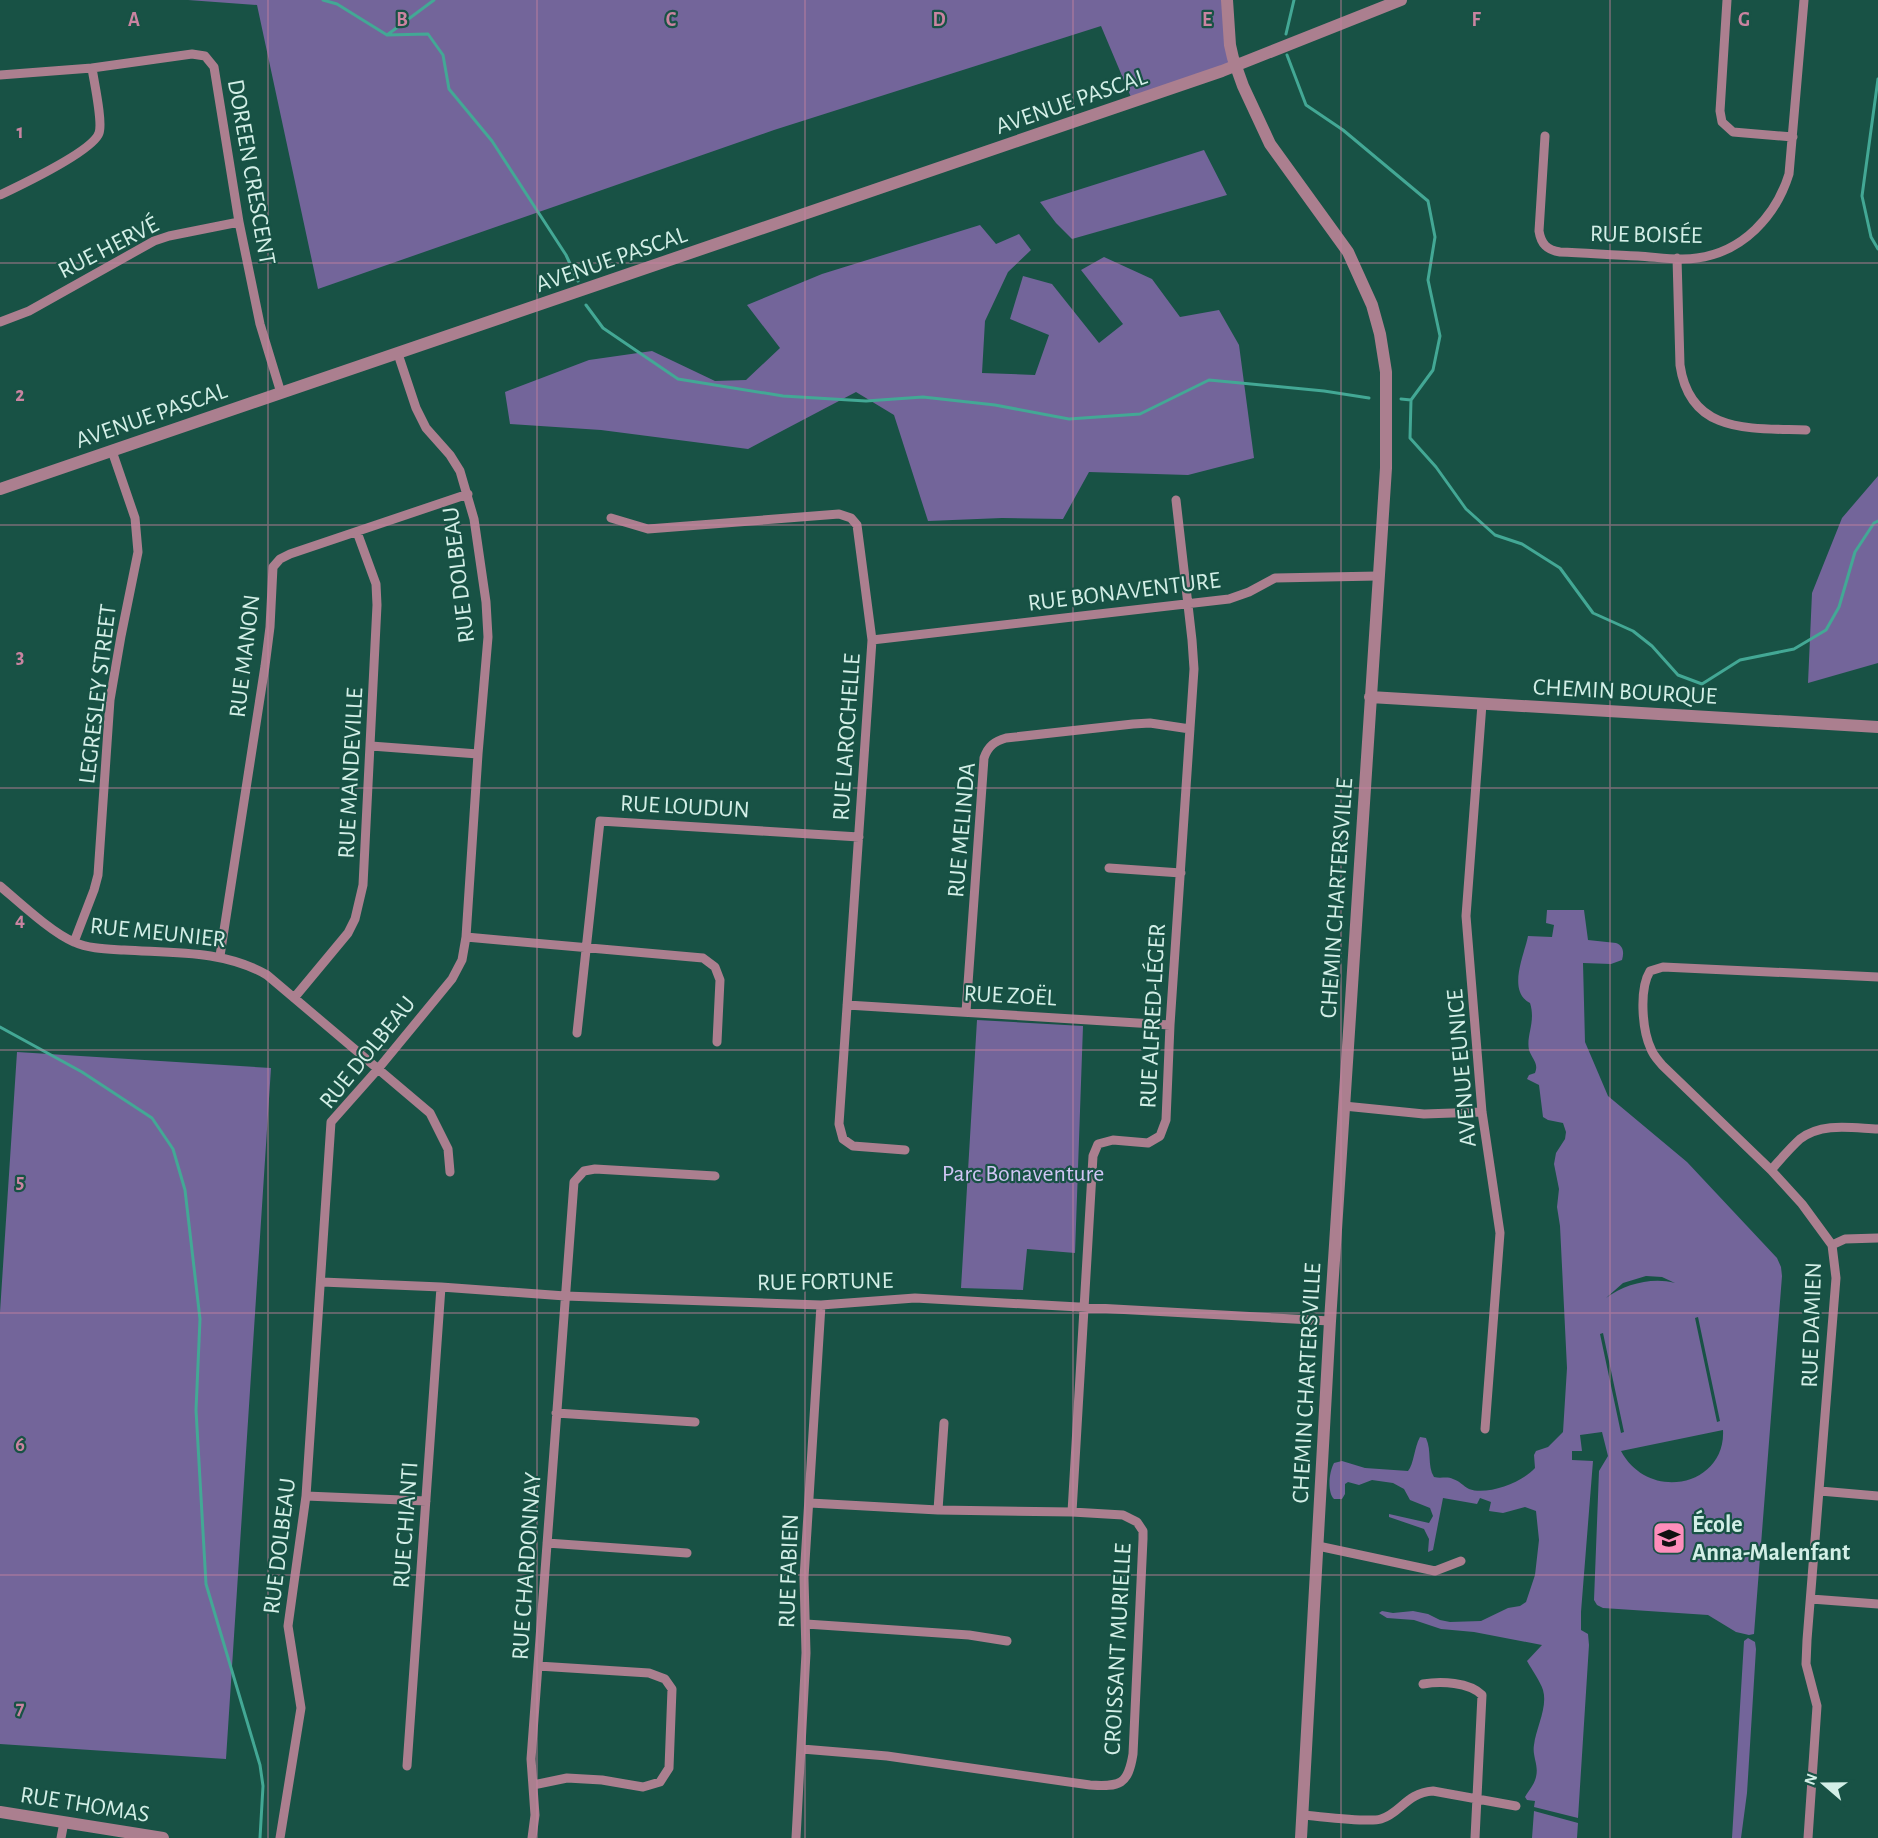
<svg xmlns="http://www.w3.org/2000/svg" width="1878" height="1838" font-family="'Alegreya Sans',sans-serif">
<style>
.green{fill:#73659a;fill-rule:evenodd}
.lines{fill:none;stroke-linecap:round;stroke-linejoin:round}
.stream{stroke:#43a895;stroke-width:3}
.minor{stroke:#ab7f8f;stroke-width:9}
.tertiary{stroke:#ab7f8f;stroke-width:12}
.grid{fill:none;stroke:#ca84a1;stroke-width:1.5;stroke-opacity:0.55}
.labels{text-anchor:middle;stroke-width:4.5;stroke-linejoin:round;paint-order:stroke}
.street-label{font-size:24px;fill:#d3efe7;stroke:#185245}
.park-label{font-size:24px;fill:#d0c6f4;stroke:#185245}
.poi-label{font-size:24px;font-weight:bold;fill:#d3efe7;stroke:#185245;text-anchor:start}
.grid-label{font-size:20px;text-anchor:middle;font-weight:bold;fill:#ca84a1;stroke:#185245;stroke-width:4.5;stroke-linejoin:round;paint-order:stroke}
</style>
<rect width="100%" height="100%" fill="#185245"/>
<path class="green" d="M188,0H1227L1235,66L1133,102L1101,26L774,130L318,289L257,5Z
M1204,150L1227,195L1072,239L1056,223L1040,202Z
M980,225L996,244L1019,234L1031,250L1008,272L985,321L982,373L1035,375L1049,335L1010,319L1023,276L1052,284L1099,343L1123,324L1081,270L1104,257L1152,279L1180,317L1219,310L1239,345L1254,458L1188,475L1089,472L1063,519L1002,518L928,521L894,415L856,392L748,449L601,430L510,424L505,392L589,360L652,351L715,381L746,380L780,348L747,305L822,274Z
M1878,476V663L1808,683L1812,593L1842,518Z
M1547,910H1584L1588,940L1616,943C1624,946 1624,953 1622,960L1611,964L1583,963L1585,1042L1608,1096L1687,1162L1777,1258L1781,1267L1782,1276L1754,1634L1749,1635L1736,1632L1708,1615L1603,1608L1597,1605L1594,1600L1599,1471L1608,1456L1602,1432L1580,1435L1582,1451H1572V1460L1593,1461L1581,1612V1630L1588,1634L1589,1645L1578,1818L1534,1807L1535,1801L1527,1800L1525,1797C1529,1790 1534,1785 1536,1777C1539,1765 1532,1756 1534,1745C1536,1728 1548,1707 1543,1690C1540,1681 1532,1670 1527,1661L1542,1645L1474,1632L1441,1629L1414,1620L1387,1618L1379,1613L1382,1611L1393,1613L1413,1611L1428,1614L1440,1620L1450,1622L1481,1621L1508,1608L1520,1606L1526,1602L1535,1575L1539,1540L1536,1511L1525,1507L1503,1513L1489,1511L1491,1502L1480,1498L1477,1504L1443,1498L1433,1550L1428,1552L1429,1539L1424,1529L1389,1517V1514L1429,1523L1433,1516L1430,1508L1410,1500L1404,1489L1393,1483L1372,1480L1359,1485L1348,1482L1345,1484V1494L1342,1499H1334C1327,1492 1329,1472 1334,1463L1342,1461L1365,1468L1408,1471C1414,1464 1414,1448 1420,1437L1426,1438C1432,1451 1427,1466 1434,1477C1441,1479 1447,1476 1453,1479C1460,1481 1463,1486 1469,1489C1487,1496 1523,1482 1535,1468L1534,1455L1536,1451L1548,1447L1563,1432L1567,1368L1560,1226L1557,1207L1559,1189L1554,1164L1556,1153L1565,1139L1566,1132L1563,1123L1548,1120L1543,1117L1539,1085L1527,1079L1529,1075L1535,1073C1539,1063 1532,1059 1529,1050C1526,1035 1536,1022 1530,1003C1507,991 1524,956 1528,936L1552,937L1554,925L1546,923ZM1646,1276L1662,1277L1675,1283C1652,1277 1625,1284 1606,1298L1623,1283ZM1698,1317L1720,1421L1717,1422L1695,1318ZM1603,1333L1624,1432L1621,1433L1600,1334ZM1723,1430C1726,1486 1649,1503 1621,1451Z
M977,1020L1083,1026L1075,1253L1027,1249L1023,1290L961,1288Z
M17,1052L271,1068L226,1759L0,1744V1312Z
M1748,1638L1755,1642L1756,1649L1747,1793L1741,1838H1732L1744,1641Z
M1534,1811L1578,1823L1577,1838H1532Z"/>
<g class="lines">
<path class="stream" d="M323,0L337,4L387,35L428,34L443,55L449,89L492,141L566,255L578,281
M1286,34L1294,0
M387,35L434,0
M1287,55L1306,105L1343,130L1428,201L1435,237L1428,280L1440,336L1433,370L1411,400L1410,438L1436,467L1466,509L1495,535L1522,544L1560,568L1593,613L1633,631L1652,646L1678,675L1702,684L1740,660L1794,649L1826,630L1839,607L1855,552L1874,523L1878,521
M1878,79L1862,196L1871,237L1878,249
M586,305L603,328L678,379L783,396L866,401L923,397L995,405L1069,419L1140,414L1209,380L1324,391L1369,398
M1401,399L1411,400
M0,1027L82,1072L152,1118L173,1149L185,1190L200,1319L196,1410L206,1584L260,1765L263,1786L260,1838"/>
<path class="minor" d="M1727,0L1720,111L1722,122L1733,132L1793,137
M0,75L92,68L192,54L205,56L214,67L239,222L260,324L281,393
M1545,136L1539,231C1541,244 1547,250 1560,252C1586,253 1612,255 1638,256C1657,257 1678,261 1697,258C1743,252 1776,216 1789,174L1804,0
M0,195C19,186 93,151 99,133C103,122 94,82 92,68
M1677,258L1680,365C1690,435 1751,428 1806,430
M0,322L29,311L154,241L169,236L239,222
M611,518L648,529L839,514L851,518L857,525L872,640L839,1124L843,1139L853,1146L905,1150
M872,640L1229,599L1249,592L1275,578L1378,576
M1482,704L1466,916L1482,1112L1500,1233L1485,1429
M371,746L478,754
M1109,868L1181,873
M0,886C19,902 52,933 74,942C89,949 107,949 124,950C173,953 224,950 267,975L430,1113L448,1149L450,1172
M466,937L703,958L715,967L720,980L717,1042
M74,942L94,890L98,875L110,700L121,636L138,552L135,518L112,451
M220,956L265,666L270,627L273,567L280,559L290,554L468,494
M294,998L348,933L355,919L363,885L377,605L376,584L357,532
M847,1005L1170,1025
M966,1012L984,758C988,746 995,741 1006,738L1133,724L1150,723L1190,729
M577,1033L600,821L859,837
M1344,1106L1424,1114L1482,1112
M1771,1170C1780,1160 1790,1148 1800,1139C1822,1122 1852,1128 1878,1129
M1832,1245L1845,1239L1878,1238
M322,1282L441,1287L565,1296L821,1305L915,1298L1330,1321
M556,1413L695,1422
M1820,1491L1878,1496
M306,1496L426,1501
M938,1510L944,1423
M1072,1512L1093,1156L1098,1144L1113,1140L1148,1143L1160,1136L1166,1120L1170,1025L1194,669L1192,640L1176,500
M547,1543L687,1553
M1318,1546L1435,1571L1461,1561
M1811,1599L1878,1604
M806,1624L969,1635L1007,1641
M1423,1684C1441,1681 1469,1682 1482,1695L1475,1838
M802,1749L887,1756L1090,1785C1120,1787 1128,1785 1133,1754L1143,1539V1531L1137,1522L1123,1515L1072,1512L938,1510L810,1503
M407,1766L441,1287
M533,1785L567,1778L602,1780L643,1787L660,1782L669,1768L672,1689L665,1679L649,1673L538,1666
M1302,1815C1318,1816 1368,1823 1381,1819C1401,1813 1406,1793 1433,1791L1516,1806
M61,1838L64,1822
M280,1838L301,1708L288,1626L306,1496L331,1122L378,1069L452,979L462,960L466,937L478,754L488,637L486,602L474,519L460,471L450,455L426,428L416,408L398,354
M532,1838L535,1815L531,1759L574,1182L584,1171L595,1169L715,1176
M796,1838L806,1653L804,1578L821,1305
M1808,1838L1817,1706L1806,1664L1807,1640L1836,1278L1832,1245L1802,1204L1771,1170L1662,1065C1658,1060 1653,1055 1651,1049C1642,1030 1639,989 1650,971L1663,967L1878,977"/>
<path class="tertiary" d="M1227,0L1230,45L1233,58L1243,86L1270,144L1348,252L1372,305L1380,334L1386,372V468L1330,1321L1301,1838
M0,489L1222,71L1401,0
M1370,697L1878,727
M0,1812L163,1838"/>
</g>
<path class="grid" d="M268,0V1838M537,0V1838M805,0V1838M1073,0V1838M1341,0V1838M1610,0V1838M0,263H1878M0,525H1878M0,788H1878M0,1050H1878M0,1313H1878M0,1575H1878"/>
<defs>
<g id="school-square" transform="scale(1.725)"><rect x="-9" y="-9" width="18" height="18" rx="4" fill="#fe8ebb" stroke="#185245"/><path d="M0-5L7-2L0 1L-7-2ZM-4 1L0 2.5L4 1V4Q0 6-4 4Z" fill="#111"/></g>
</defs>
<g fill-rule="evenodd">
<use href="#school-square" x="1669" y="1538"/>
</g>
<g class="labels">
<g class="street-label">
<text transform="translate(1071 101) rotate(-19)" y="8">AVENUE PASCAL</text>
<text transform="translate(252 172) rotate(80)" y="8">DOREEN CRESCENT</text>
<text transform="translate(1646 234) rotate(1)" y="8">RUE BOISÉE</text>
<text transform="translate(108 247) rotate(-27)" y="8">RUE HERVÉ</text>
<text transform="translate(611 259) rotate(-19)" y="8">AVENUE PASCAL</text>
<text transform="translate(151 415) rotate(-19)" y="8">AVENUE PASCAL</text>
<text transform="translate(458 575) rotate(-97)" y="8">RUE DOLBEAU</text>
<text transform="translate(1124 591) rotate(-7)" y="8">RUE BONAVENTURE</text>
<text transform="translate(244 656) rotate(-83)" y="8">RUE MANON</text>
<text transform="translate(1625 691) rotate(3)" y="8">CHEMIN BOURQUE</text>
<text transform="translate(97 694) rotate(-83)" y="8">LEGRESLEY STREET</text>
<text transform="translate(846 737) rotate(-86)" y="8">RUE LAROCHELLE</text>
<text transform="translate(350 773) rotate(-87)" y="8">RUE MANDEVILLE</text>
<text transform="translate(685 806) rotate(3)" y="8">RUE LOUDUN</text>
<text transform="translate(961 830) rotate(-85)" y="8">RUE MELINDA</text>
<text transform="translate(1336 898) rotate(-86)" y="8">CHEMIN CHARTERSVILLE</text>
<text transform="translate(158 932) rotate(6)" y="8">RUE MEUNIER</text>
<text transform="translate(1010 995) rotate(3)" y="8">RUE ZOËL</text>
<text transform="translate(1152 1016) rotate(-87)" y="8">RUE ALFRED-LÉGER</text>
<text transform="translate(367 1052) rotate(-51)" y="8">RUE DOLBEAU</text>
<text transform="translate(1461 1068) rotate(-95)" y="8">AVENUE EUNICE</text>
<text transform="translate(825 1281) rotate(-1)" y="8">RUE FORTUNE</text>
<text transform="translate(1811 1325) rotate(-88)" y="8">RUE DAMIEN</text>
<text transform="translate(1306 1383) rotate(-87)" y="8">CHEMIN CHARTERSVILLE</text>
<text transform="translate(405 1525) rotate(-86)" y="8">RUE CHIANTI</text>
<text transform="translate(279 1546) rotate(-83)" y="8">RUE DOLBEAU</text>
<text transform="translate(526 1566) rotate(-86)" y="8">RUE CHARDONNAY</text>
<text transform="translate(788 1571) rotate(-88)" y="8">RUE FABIEN</text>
<text transform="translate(1117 1649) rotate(-87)" y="8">CROISSANT MURIELLE</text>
<text transform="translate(85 1804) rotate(9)" y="8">RUE THOMAS</text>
</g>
<g class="park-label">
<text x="1023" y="1181">Parc Bonaventure</text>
</g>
<g class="poi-label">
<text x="1692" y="1532">École<tspan x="1692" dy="28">Anna-Malenfant</tspan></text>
</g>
</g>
<g class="grid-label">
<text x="134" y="26">A</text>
<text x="402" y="26">B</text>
<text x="671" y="26">C</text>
<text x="939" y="26">D</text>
<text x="1207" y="26">E</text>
<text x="1476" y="26">F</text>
<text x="1744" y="26">G</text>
<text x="20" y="138">1</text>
<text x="20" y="401">2</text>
<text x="20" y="663">3</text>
<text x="20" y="926">4</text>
<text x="20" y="1188">5</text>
<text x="20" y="1451">6</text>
<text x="20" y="1714">7</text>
</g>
<g transform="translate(1824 1784) rotate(290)" stroke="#185245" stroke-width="4.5" paint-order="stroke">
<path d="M0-4.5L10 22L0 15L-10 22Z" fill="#d3efe7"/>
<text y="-9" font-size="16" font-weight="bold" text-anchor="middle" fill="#d3efe7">N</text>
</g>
</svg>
